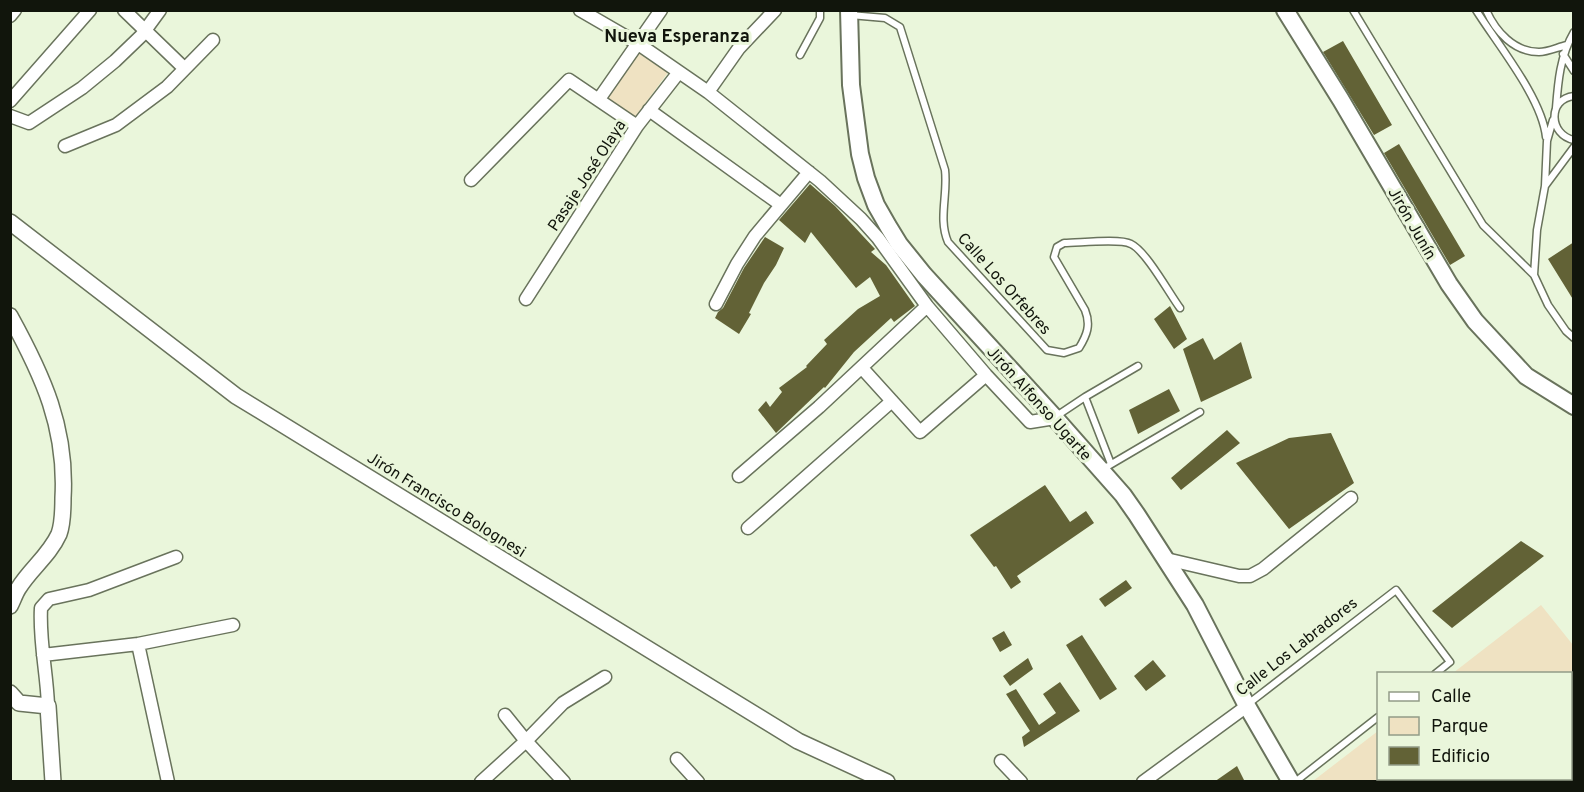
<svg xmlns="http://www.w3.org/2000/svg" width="1584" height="792" font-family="Overpass,sans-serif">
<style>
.green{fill:#efe2c2}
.building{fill:#626236}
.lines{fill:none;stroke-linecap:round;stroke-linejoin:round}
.service-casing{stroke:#69735c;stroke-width:9}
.minor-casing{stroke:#69735c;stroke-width:15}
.tertiary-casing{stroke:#69735c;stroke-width:18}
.secondary-casing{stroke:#69735c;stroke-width:20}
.service{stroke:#fff;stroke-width:6}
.minor{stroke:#fff;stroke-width:12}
.tertiary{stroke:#fff;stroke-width:15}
.secondary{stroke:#fff;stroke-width:16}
.labels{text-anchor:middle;stroke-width:6;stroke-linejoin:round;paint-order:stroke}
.street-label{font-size:16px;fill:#11150c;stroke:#eaf6db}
.neighbourhood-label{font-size:18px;font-weight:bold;fill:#11150c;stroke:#eaf6db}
</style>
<rect width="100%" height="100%" fill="#eaf6db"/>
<path class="green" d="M639,49L669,71L633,120L603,97Z
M1541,605L1573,645V781H1313L1378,731V778H1570V674L1453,673Z"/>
<path class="building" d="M1343,41L1392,125L1374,135L1323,52Z
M1399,144L1465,256L1450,265L1384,153Z
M810,184L835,206L875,249L871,252L886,265L915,306L894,322L891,318L854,352L825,388L824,387L776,433L758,410L766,401L770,407L782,392L779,388L807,367L806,366L827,344L824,340L858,309L880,296L870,277L856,288L811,232L805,243L779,220Z
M765,237L784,248L776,265L764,283L749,313L751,314L739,334L715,318L718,312L723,308L744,268Z
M1574,242V301L1548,259Z
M1170,306L1187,339L1174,349L1154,319Z
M1203,338L1214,360L1241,342L1252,378L1201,402L1183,349Z
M1169,389L1180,411L1138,434L1129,410Z
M1227,430L1240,443L1181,490L1171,478Z
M1331,433L1354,483L1289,529L1236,463L1289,438Z
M1045,485L1070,522L1086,511L1094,523L1017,576L1021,582L1011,589L996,566L994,567L970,535Z
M1521,541L1544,556L1452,628L1432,611Z
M1126,580L1132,588L1105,607L1099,599Z
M1004,631L1012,645L1000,652L992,638Z
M1082,635L1117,689L1100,700L1066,645Z
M1028,658L1033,669L1010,686L1003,676Z
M1153,660L1166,676L1146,691L1134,676Z
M1060,682L1080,711L1024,747L1022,737L1030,731L1006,694L1016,689L1039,725L1056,713L1043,694Z
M1237,766L1245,782H1214Z"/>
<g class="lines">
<g class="service-casing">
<path id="service" d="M1353,10L1483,225L1534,275
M1476,10C1498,45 1542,98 1546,137
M1486,10C1496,32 1514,52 1539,52C1548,52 1558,47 1567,45
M850,15L885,18L900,27L945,170C948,195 938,219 948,242L1047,350L1064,353L1079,348C1087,335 1091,325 1085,310L1054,257L1057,247L1064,243C1079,243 1120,238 1131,244C1146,251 1169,293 1180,308
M1563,54L1574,71
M800,55L820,18V10
M1574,96C1547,99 1549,135 1574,140
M1556,108C1558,82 1560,56 1574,32
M1553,120L1547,141L1545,186L1537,230L1534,275L1548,305L1566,331L1574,338
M1545,186L1574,147
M1085,397L1111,464
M1055,417L1085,397L1138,366
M1103,469L1200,412
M1248,704L1396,590L1450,662L1435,674
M1295,782L1378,717"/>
</g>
<g class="minor-casing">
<path id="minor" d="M124,10L184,68
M580,10L637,43L708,92L820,181L861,219L878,238L927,306L986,375L1030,422L1055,418
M10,16L15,10
M708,92L739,48L775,10
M599,99L661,10
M10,101L90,10
M649,110L781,205
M10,116L29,123L82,88L115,61L141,36L160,10
M65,146L116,125L167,87L213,40
M471,180L569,80L637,126
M526,299L637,126L679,72
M716,304L737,264L755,236L809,172
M862,368L920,432L986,375
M739,476L819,407L927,306
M748,528L892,401
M1166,559L1239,576H1250L1263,569L1351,498
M138,644L168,782
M43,655L138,644L233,625
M48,706C47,673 39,641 41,608L49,599L89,590L176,557
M505,715L526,741L564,782
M677,759L698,782
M1001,761L1021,782
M481,782L526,741L563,703L605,677
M1143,782L1247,706"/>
</g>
<g class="tertiary-casing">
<path id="tertiary" d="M10,222L236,396L798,741L887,782
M10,316C43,376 67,428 63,498C63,509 63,523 59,534C49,556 30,569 18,589C15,594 13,600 10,606
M10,693L19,703L48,706L53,782"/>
</g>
<g class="secondary-casing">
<path id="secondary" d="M849,10L851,85L860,154L866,178L876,205L888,226L899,244L924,275L1055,418L1123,495L1137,515L1195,605L1247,706L1291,782
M1285,10L1341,100L1449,284L1475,321L1526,376L1574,406"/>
</g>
<use href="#service" class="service"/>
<use href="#minor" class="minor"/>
<use href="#tertiary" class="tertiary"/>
<use href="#secondary" class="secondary"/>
</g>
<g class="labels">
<g class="street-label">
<text transform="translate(586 175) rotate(-57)" y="6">Pasaje José Olaya</text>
<text transform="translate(1413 223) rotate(60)" y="6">Jirón Junín</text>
<text transform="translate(1005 283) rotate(48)" y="6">Calle Los Orfebres</text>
<text transform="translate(1040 403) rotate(48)" y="6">Jirón Alfonso Ugarte</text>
<text transform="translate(447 504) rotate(32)" y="6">Jirón Francisco Bolognesi</text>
<text transform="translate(1296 646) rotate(-38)" y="6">Calle Los Labradores</text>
</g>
<g class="neighbourhood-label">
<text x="677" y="42">Nueva Esperanza</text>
</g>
</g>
<rect width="1584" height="792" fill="none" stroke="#11150c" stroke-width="24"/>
<rect x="1377" y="672" width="195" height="108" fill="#eaf6db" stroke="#939c88" stroke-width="1.5"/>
<rect x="1389" y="692" width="30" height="9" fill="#ffffff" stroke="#939c88" stroke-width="1.5"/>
<text x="1431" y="702" font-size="18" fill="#11150c">Calle</text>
<rect x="1389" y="717" width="30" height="18" fill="#efe2c2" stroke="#939c88" stroke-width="1.5"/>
<text x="1431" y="732" font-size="18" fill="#11150c">Parque</text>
<rect x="1389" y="747" width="30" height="18" fill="#626236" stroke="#939c88" stroke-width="1.5"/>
<text x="1431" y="762" font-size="18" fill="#11150c">Edificio</text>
</svg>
